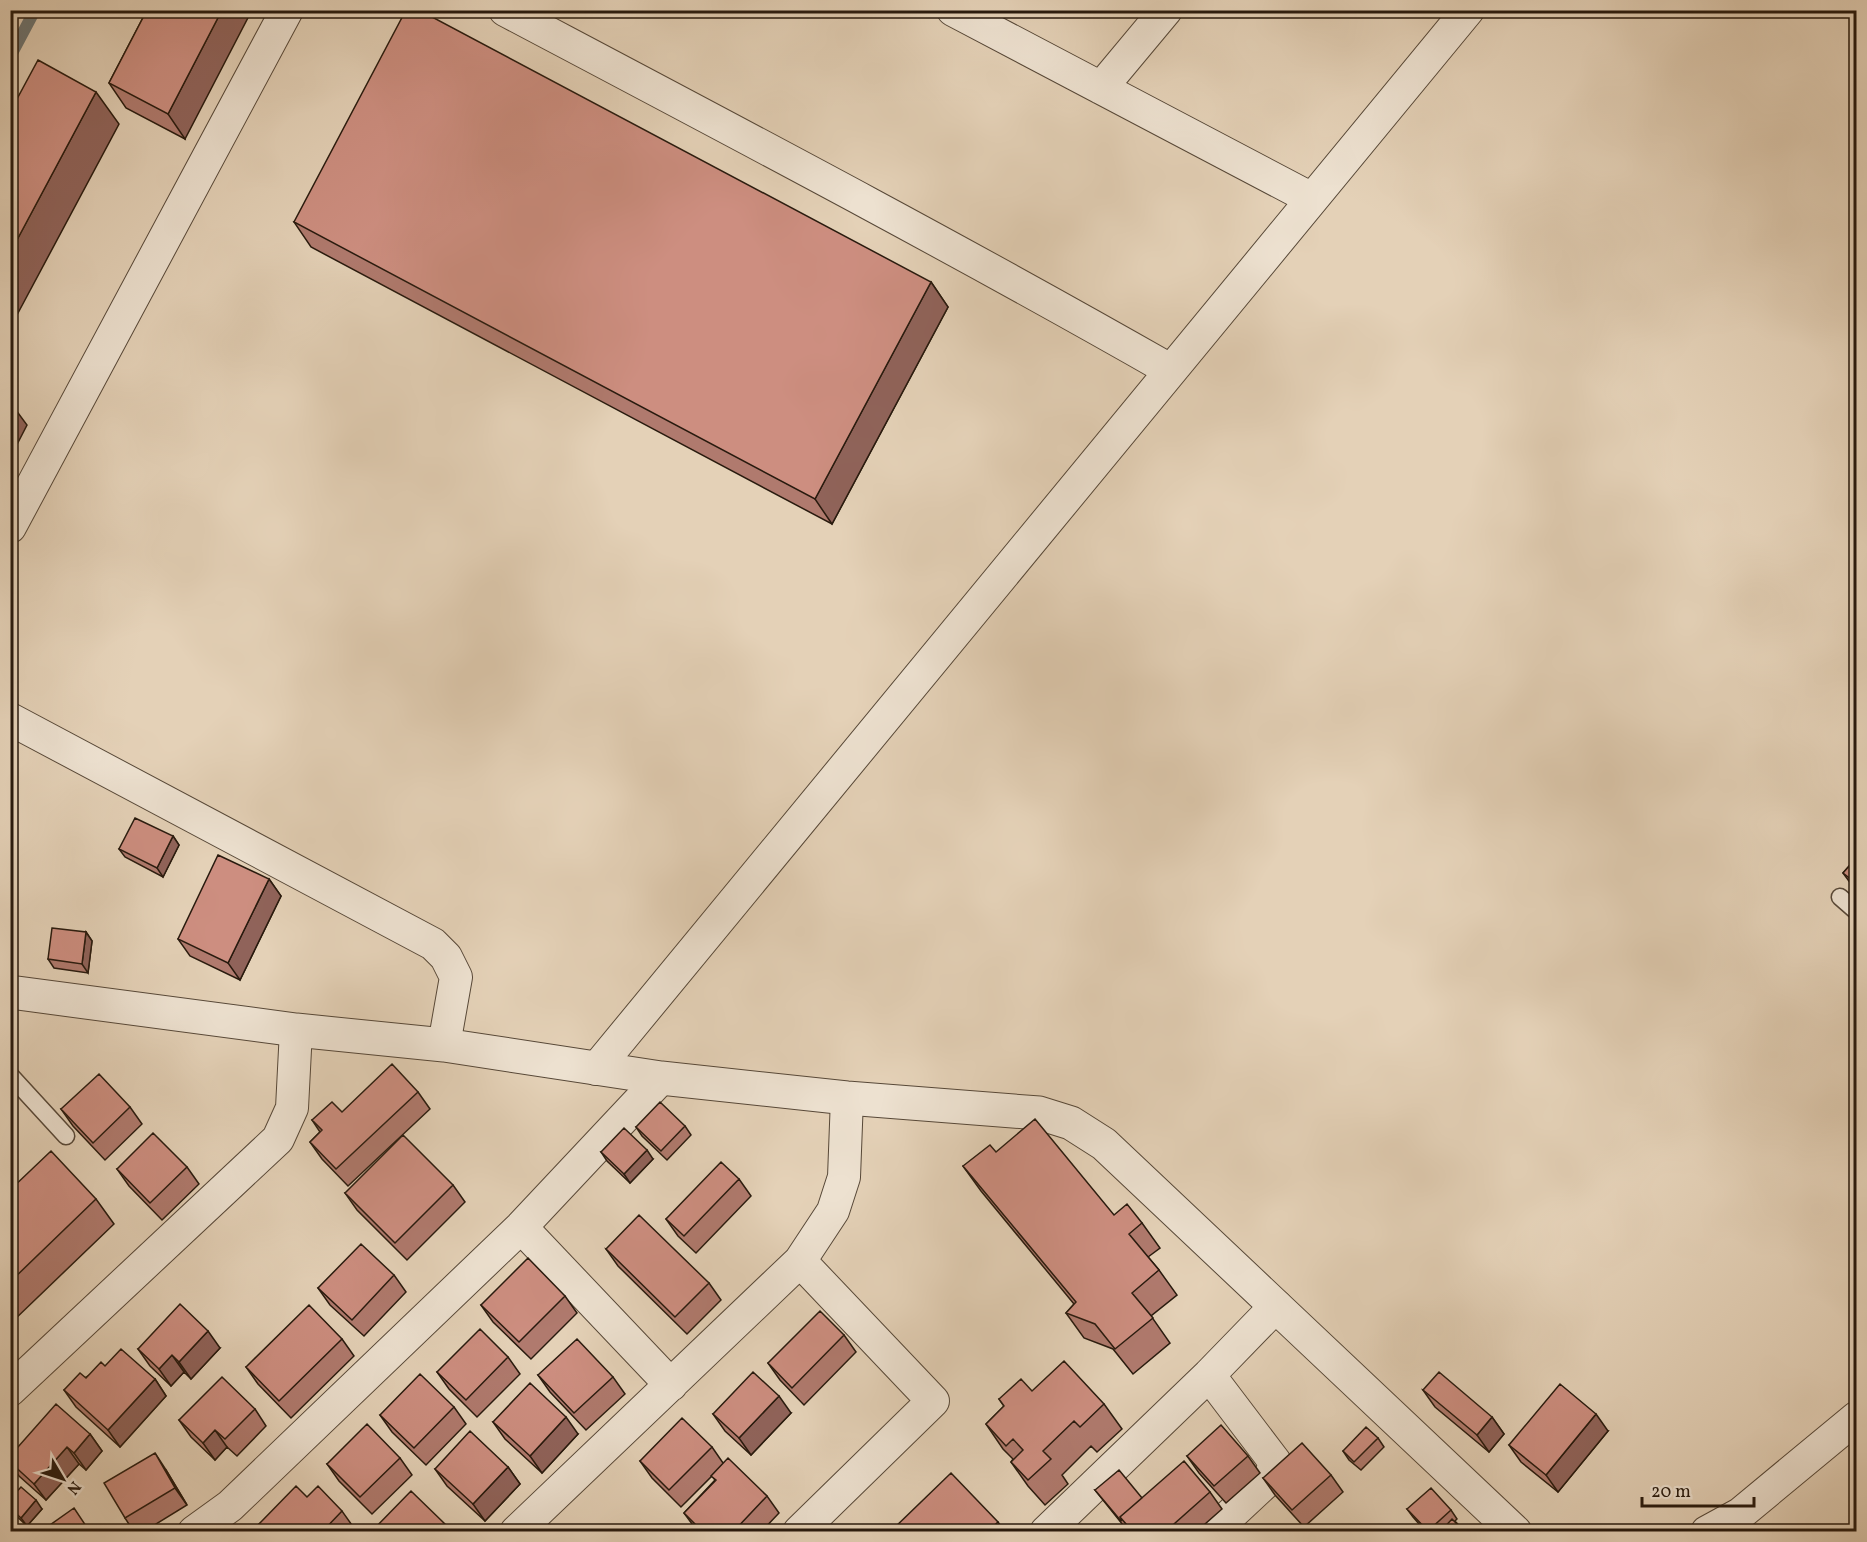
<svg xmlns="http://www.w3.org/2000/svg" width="1867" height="1542" font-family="Vollkorn,serif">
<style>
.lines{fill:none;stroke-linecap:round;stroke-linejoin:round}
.stream{stroke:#6d7675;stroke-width:12}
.service-casing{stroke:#574838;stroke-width:19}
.minor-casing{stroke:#574838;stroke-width:34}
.tertiary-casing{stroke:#574838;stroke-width:35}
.service{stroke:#ede1d0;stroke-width:16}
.minor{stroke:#ede1d0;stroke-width:32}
.tertiary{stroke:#ede1d0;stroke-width:33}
.wall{fill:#b07a6e;stroke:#281a0e;stroke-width:1.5}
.shaded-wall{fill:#90635a;stroke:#281a0e;stroke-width:1.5}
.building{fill:#cd8e80;stroke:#281a0e;stroke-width:1.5}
</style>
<rect width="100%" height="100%" fill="#e4d1b7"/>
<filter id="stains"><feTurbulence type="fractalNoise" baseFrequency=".00333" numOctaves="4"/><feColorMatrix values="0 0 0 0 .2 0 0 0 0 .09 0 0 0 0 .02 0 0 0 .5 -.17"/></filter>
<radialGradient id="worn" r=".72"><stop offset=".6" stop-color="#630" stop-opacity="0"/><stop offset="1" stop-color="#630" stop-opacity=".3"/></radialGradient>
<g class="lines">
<path class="stream" d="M10,57L35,10"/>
<g class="service-casing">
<path id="service" d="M1840,897L1856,911
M10,1075L66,1136"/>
</g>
<g class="minor-casing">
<path id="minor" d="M505,10C728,128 951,245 1170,370
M953,10L1312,199
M1101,88L1166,10
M10,527L287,10
M10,719L433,944L446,957L456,977L444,1045
M596,1069L1468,10
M521,1227L671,1385
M1209,1375L1275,1462L1270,1478L1212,1532
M10,1390L278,1139L292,1108L296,1030
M194,1532L230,1506L521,1227L661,1078
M516,1532L800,1261L833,1211L844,1177L847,1098
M799,1532L933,1401L800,1261
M1046,1532L1209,1375L1276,1306
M1707,1532L1740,1514L1856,1418"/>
</g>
<g class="tertiary-casing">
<path id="tertiary" d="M10,992L296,1030L444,1045L661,1078L847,1098L1039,1113L1071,1123L1104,1144L1515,1532"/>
</g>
<use href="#service" class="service"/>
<use href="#minor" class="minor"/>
<use href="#tertiary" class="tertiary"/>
</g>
<path class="wall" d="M147,10L185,139L126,108L109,83Z
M294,222L931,282L948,307L832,524L311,247Z
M173,836L179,845L163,877L125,857L119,849Z
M1857,857V892L1843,873Z
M269,879L281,896L240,980L190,956L178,939Z
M86,932L92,941L88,973L54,968L48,959Z
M418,1092L430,1109L348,1186L322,1159L310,1142L320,1132L312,1120Z
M130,1107L142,1124L105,1160L73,1126L61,1109Z
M685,1126L691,1135L667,1160L642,1136L636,1127Z
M601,1152L653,1159L630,1183L607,1161Z
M996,1152L1114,1215L1142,1223L1160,1248L1148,1257L1159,1270L1177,1295L1151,1316L1170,1343L1133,1374L1113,1349L1084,1338L1066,1313L1074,1304L981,1191L963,1166Z
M187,1167L199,1184L162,1220L129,1186L117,1169Z
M739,1179L751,1196L696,1253L678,1236L666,1219Z
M453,1185L465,1202L407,1260L357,1210L345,1193Z
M10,1190L96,1199L114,1224L12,1322L10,1320Z
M606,1249L709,1283L721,1300L687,1334L618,1266Z
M394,1275L406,1292L364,1336L330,1305L318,1288Z
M565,1296L577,1313L531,1359L493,1322L481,1305Z
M844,1335L856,1352L804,1405L780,1380L768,1363Z
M342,1339L354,1356L291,1418L258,1384L246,1367Z
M220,1348L191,1379L184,1372L171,1386L150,1366L138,1349Z
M508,1357L520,1374L477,1417L449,1389L437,1372Z
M105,1366L155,1379L166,1396L120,1447L76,1407L64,1390Z
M538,1375L613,1377L625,1394L586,1430L550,1392Z
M1423,1390L1492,1417L1504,1434L1489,1452L1435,1407Z
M1032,1391L1104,1404L1122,1429L1097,1452L1091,1446L1062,1475L1068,1484L1045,1505L1028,1486L1011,1462L1013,1459L1003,1449L986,1424L1004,1406L999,1399Z
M454,1407L466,1424L426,1465L392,1432L380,1415Z
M255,1409L266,1426L237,1456L227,1447L215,1460L191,1437L179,1420Z
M791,1413L751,1455L725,1431L713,1414Z
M493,1422L578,1434L542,1473L505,1439Z
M1608,1431L1558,1492L1521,1462L1509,1445Z
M90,1434L102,1451L86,1470L79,1464L46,1500L19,1476L10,1464V1456Z
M1378,1438L1384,1447L1361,1470L1349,1460L1343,1451Z
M712,1447L723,1463L767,1496L779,1513L761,1532H698L684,1513L715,1480L712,1476L681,1507L652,1478L640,1461Z
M1187,1456H1248L1260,1473L1226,1503L1199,1473Z
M400,1458L412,1475L372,1514L339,1481L327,1464Z
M508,1467L520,1484L485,1521L447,1486L435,1469Z
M166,1470L187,1505L143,1532H134L125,1518Z
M1331,1475L1343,1492L1304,1527L1275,1495L1263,1478Z
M1095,1490L1142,1498L1210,1492L1222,1509L1196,1532H1131L1129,1529L1127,1530Z
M307,1497L342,1511L354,1528L350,1532H264L259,1524Z
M10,1499L42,1509L27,1526L10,1510Z
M1407,1509L1451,1510L1457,1519L1455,1521L1465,1532H1426L1413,1517Z
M998,1522L1005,1532H890Z
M446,1525L450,1532H372Z"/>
<path class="shaded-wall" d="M222,10H252L185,139L168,114Z
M96,92L119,124L10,328V253Z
M931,282L948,307L832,524L815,499Z
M10,402L27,425L10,458Z
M173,836L179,845L163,877L157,868Z
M269,879L281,896L240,980L228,963Z
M86,932L92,941L88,973L82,964Z
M647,1150L653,1159L630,1183L624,1174Z
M208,1331L220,1348L191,1379L179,1362Z
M172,1355L184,1372L171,1386L159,1369Z
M155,1379L166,1396L120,1447L108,1430Z
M779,1396L791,1413L751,1455L739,1438Z
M1596,1414L1608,1431L1558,1492L1546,1475Z
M566,1417L578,1434L542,1473L530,1456Z
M1492,1417L1504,1434L1489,1452L1477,1435Z
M215,1430L227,1447L215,1460L203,1443Z
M90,1434L102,1451L86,1470L74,1453Z
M67,1447L79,1464L46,1500L34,1484Z
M155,1453L166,1470L187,1505L175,1488Z
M508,1467L520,1484L485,1521L473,1504Z
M36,1500L42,1509L27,1526L21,1518Z"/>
<path class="building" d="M147,10H222L168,114L109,83Z
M406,10H419L931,282L815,499L294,222Z
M38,60L96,92L10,253V112Z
M135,818L173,836L157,868L119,849Z
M218,855L269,879L228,963L178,939Z
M1857,857V884L1843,873Z
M52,928L86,932L82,964L48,959Z
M392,1064L418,1092L336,1169L310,1142L322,1130L312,1120L332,1102L342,1112Z
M99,1074L130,1107L93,1143L61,1109Z
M660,1102L685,1126L661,1151L636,1127Z
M1035,1119L1114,1215L1127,1204L1142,1223L1129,1234L1159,1270L1132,1293L1153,1318L1115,1349L1095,1324L1066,1313L1076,1302L963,1166L990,1145L996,1152Z
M624,1128L647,1150L624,1174L601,1152Z
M153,1133L187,1167L150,1203L117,1169Z
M403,1135L453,1185L395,1243L345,1193Z
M51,1151L96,1199L10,1282V1190Z
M721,1162L739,1179L684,1236L666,1219Z
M639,1215L709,1283L675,1317L606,1249Z
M361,1244L394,1275L352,1320L318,1288Z
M528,1258L565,1296L519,1342L481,1305Z
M180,1304L208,1331L179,1362L172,1355L159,1369L138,1349Z
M309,1305L342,1339L279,1401L246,1367Z
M820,1311L844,1335L792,1388L768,1363Z
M480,1329L508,1357L466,1400L437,1372Z
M577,1339L613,1377L574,1413L538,1375Z
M121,1349L155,1379L108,1430L64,1390L80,1373L86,1378L101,1362L105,1366Z
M1064,1361L1104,1404L1080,1427L1074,1421L1043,1451L1051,1459L1028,1480L1011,1462L1023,1450L1013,1439L1006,1446L986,1424L1004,1406L999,1399L1021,1379L1032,1391Z
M753,1372L779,1396L739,1438L713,1414Z
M1439,1372L1492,1417L1477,1435L1423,1390Z
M420,1374L454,1407L414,1448L380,1415Z
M222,1377L255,1409L225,1439L215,1430L203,1443L179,1420Z
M530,1383L566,1417L530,1456L493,1422Z
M1560,1384L1596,1414L1546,1475L1509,1445Z
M56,1404L90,1434L74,1453L67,1447L34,1484L10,1462V1456Z
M682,1418L712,1447L669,1490L640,1461Z
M367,1424L400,1458L360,1497L327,1464Z
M1221,1425L1248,1456L1214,1486L1187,1456Z
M1366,1427L1378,1438L1354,1462L1343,1451Z
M470,1431L508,1467L473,1504L435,1469Z
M1302,1443L1331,1475L1292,1510L1263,1478Z
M155,1453L175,1488L125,1518L104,1483Z
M728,1458L767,1496L733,1532H703L684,1513L716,1480L711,1476Z
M1184,1461L1210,1492L1165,1532H1133L1120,1517Z
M1119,1470L1142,1498L1120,1517L1122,1520L1121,1521L1095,1490Z
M951,1473L998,1522L987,1532H890Z
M296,1486L307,1497L318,1486L342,1511L322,1532H267L259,1524Z
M21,1487L36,1500L21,1518L10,1508V1499Z
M1431,1488L1451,1510L1428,1531L1407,1509Z
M411,1491L446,1525L439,1532H372V1531Z
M74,1508L90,1532H40Z
M1452,1519L1465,1532H1440Z
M1409,1528L1413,1532H1405Z"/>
<rect width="1867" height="1542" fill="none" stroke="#e4d1b7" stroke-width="36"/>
<rect x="12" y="12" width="1843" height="1518" fill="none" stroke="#281a0e" stroke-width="3"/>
<rect x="18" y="18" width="1831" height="1506" fill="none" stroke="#281a0e" stroke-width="1.5"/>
<g transform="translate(63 1479) rotate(129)" stroke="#ede1d0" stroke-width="4.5" paint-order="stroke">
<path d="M0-4.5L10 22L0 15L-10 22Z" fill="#281a0e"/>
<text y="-9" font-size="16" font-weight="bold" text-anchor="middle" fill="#281a0e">N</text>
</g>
<path d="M1642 1497v9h112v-9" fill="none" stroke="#281a0e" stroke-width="3"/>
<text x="1651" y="1497" font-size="18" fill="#281a0e" stroke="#ede1d0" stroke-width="4.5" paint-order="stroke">20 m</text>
<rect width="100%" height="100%" filter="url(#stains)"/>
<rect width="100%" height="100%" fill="url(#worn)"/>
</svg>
